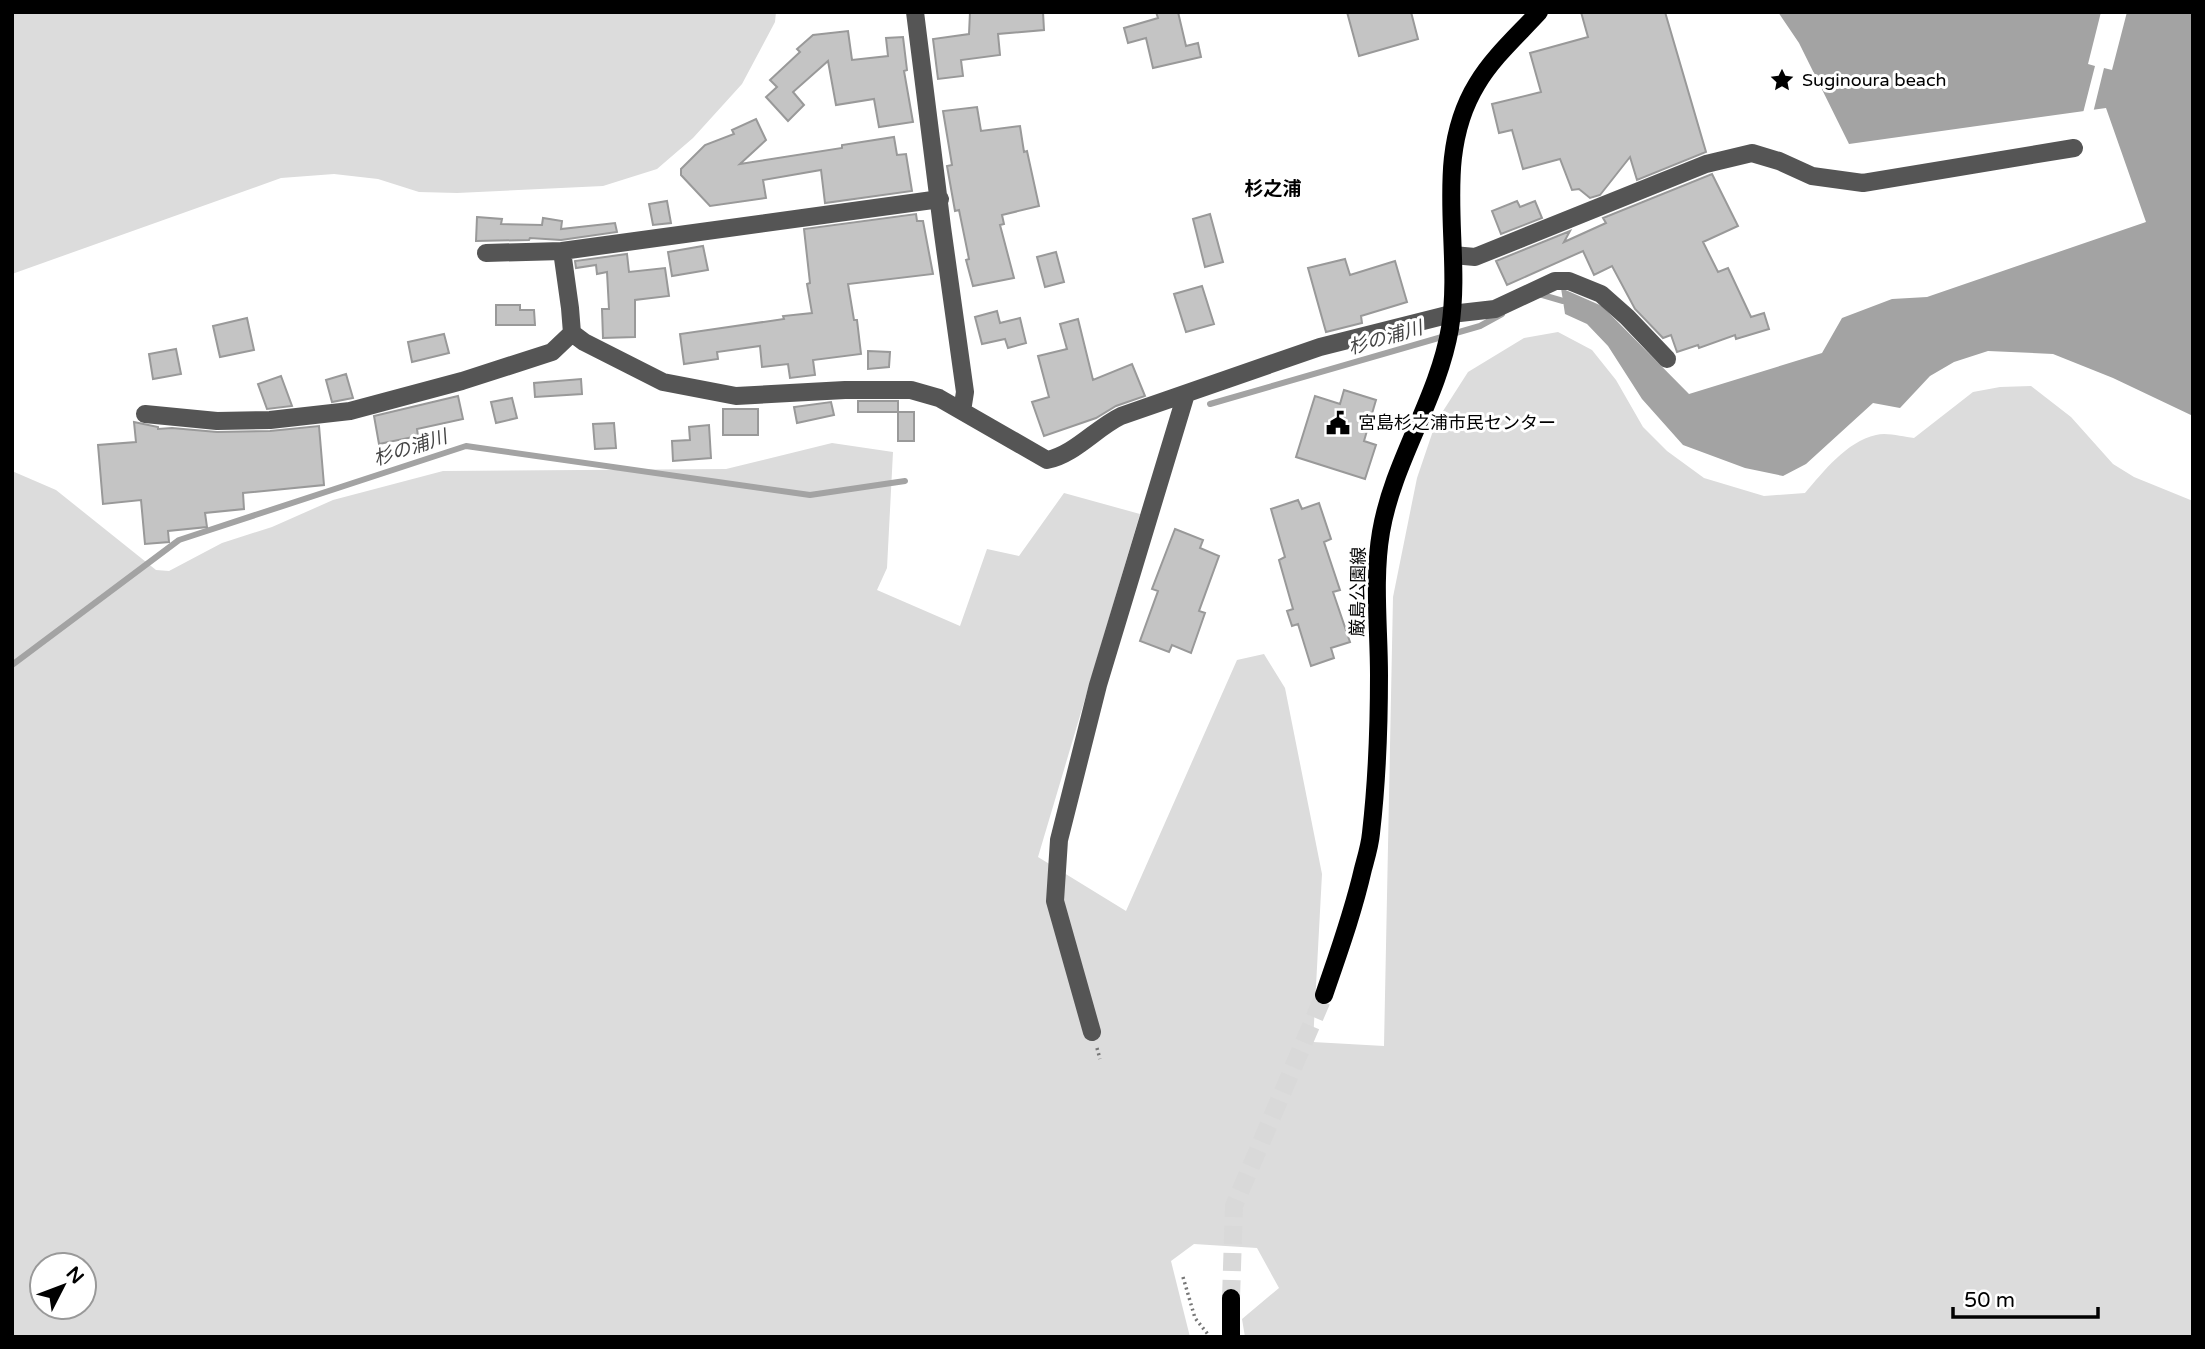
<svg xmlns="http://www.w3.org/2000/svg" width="2205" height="1349" font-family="'Varela Round','Noto Sans JP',sans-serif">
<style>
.green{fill:#dcdcdc;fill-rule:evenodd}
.water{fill:#a3a3a3}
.pier{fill:#fff}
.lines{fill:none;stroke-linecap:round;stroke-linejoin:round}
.stream{stroke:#a3a3a3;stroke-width:6}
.building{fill:#c4c4c4;stroke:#999;stroke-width:2}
.major-tunnel{stroke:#d9d9d9;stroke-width:18;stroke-dasharray:18 9;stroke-linecap:butt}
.path{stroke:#777;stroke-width:3.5;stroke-dasharray:2 3.5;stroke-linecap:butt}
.minor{stroke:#555;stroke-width:18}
.major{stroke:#000;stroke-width:18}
.labels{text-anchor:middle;stroke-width:6;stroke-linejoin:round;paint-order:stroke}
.poi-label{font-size:18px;fill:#000;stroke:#fff;text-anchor:start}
.street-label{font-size:18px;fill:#000;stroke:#fff}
.neighbourhood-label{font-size:19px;font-weight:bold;fill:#000;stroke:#fff}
.water-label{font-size:19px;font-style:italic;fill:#444;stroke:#fff}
</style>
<rect width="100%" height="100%" fill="#fff"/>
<path class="green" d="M12,12H776L775,22L742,84L693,138L657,169L603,186L457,193L419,192L378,179L334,174L281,178L12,274Z
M1558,332L1592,350L1616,380L1643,427L1667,451L1704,478L1764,496L1805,493C1824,471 1846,442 1876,435C1887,432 1903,437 1914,438L1973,392L2000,387L2031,386L2071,417L2113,464L2134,477L2193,501V1337H1245L1242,1319L1279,1288L1257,1248L1194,1244L1171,1261L1190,1337H12V471L56,490L156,570L169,571L222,543L272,527L333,500L443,471L726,469L832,443L893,452L887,568L877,590L960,626L987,549L1019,556L1064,493L1140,514L1038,857L1126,911L1237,660L1264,654L1285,688L1322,874L1313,1042L1384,1046L1393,597L1417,478L1436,422L1468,372L1524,338ZM42,1265H84V1307H42Z"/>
<path class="water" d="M1778,12H2193V416L2113,378L2053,354L1988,351L1954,362L1930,376L1900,408L1873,403L1806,464L1783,476L1745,468L1683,445L1642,399L1608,346L1587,324L1565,314L1561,288L1602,306L1689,394L1822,353L1842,318L1892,299L1927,297L2146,222L2106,108L1849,144L1799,43Z"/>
<path class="pier" d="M2101,12H2127L2112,70L2104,68L2093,113L2087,114L2083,113L2095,66L2088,64Z"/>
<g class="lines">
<path class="stream" d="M1539,294L1563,301
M1210,404L1480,326L1502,314
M12,665L179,540L466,446L810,495L905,481"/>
</g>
<path class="building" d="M970,12H1043L1044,30L998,34L1000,55L961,60L963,76L938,79L933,39L969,34Z
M1156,12H1178L1186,46L1198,43L1201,57L1153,68L1146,38L1128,43L1124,28L1158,18Z
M1347,12H1411L1418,39L1359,56Z
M1581,12H1665L1706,152L1637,180L1630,157L1600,195L1590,198L1579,189L1572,190L1560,159L1523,169L1512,130L1499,133L1492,104L1541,92L1530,53L1588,37Z
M848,31L852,60L888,56L886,38L903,37L907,70L904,71L913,122L879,127L874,99L836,105L828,61L793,92L804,105L788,121L766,97L777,87L770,80L800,52L797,49L813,35Z
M977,107L981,131L1020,126L1024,152L1027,151L1039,206L1002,215L1004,224L1000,225L1014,278L973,286L966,260L969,259L959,210L955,211L947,166L952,165L943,111Z
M756,119L766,140L740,164L842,148V145L894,137L897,155L906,154L912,191L825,203L821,170L763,180L766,198L710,206L681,175V169L705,145L734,134L732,130Z
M1712,174L1738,226L1703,242L1718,272L1728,268L1751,317L1764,313L1769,329L1736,339L1735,335L1699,348L1698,345L1677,352L1671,335L1663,338L1635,309L1612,266L1594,275L1583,251L1507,285L1496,261L1570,231L1564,242L1606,223L1603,218Z
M667,201L671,223L653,225L649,204Z
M1517,201L1520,207L1535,201L1542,218L1501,234L1492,211Z
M916,214L917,221H923L933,274L848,284L854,320H857L861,354L813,360L815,375L790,378L788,364L762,367L760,346L717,352L718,359L684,364L680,334L784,319L783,316L812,313L807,284L810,283L804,229Z
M1210,214L1223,262L1205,267L1193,219Z
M477,217L502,219L501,224L542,225L543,218L562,221L561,229L615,223L617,232L561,240L530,238L529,240L476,241Z
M703,246L708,270L672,276L668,252Z
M1056,252L1064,282L1045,287L1037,257Z
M627,254L629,272L665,268L669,296L635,300V337L603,338L602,309H609L607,272L597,274L596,265L576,268L575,261Z
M1345,259L1350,275L1395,261L1407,302L1361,316L1362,323L1326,332L1308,268Z
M1202,286L1214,324L1186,332L1174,294Z
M496,305H520V310H534L535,325H496Z
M997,311L1000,323L1020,318L1026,343L1008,348L1005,339L982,344L975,317Z
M247,318L254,350L220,357L213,326Z
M1078,319L1093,380L1132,364L1145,396L1116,406L1096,418L1044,436L1032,402L1049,397L1038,356L1067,349L1060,324Z
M444,334L449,353L412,362L408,342Z
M176,349L181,374L153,379L149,354Z
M868,351L890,352L889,367L868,369Z
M346,374L353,398L332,402L326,380Z
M281,376L292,406L267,409L258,384Z
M581,379L582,394L535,397L534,383Z
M1344,390L1376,400L1364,441L1376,445L1365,479L1296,457L1315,396L1340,404Z
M458,396L463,419L417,429L418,436L379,444L374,416Z
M512,398L517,418L496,423L491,402Z
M858,401H898V412H858Z
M831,402L834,415L797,423L794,407Z
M723,409H758V435H723Z
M898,412H914V441H898Z
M134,422L158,427V429L172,428L217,432L270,431L319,426L324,485L243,493L244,509L205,513L207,527L168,531L169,542L145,544L141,500L103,504L98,445L136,442Z
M614,423L616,448L595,449L593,424Z
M709,425L711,458L673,461L672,441L690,440L689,427Z
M1298,500L1302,509L1319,503L1331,539L1324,542L1340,590L1333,592L1350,642L1331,648L1334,658L1311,666L1298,624L1292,626L1287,611L1293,609L1279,560L1285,557L1271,509Z
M1175,529L1203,540L1200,548L1219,556L1199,611L1205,613L1191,653L1172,645L1169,652L1140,641L1158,591L1152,589Z"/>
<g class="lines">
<path class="major-tunnel" d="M1231,1298L1234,1206L1324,995"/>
<path class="path" d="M1097,1048L1100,1059
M1183,1277L1195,1318L1210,1337"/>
<path class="minor" d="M915,12L942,227L965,392L962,411
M562,251L570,308L572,333
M486,253L562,251L940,199
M1453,255L1475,257L1706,164L1752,153L1779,161L1812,176L1863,183L2074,148
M145,414L217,421L270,420L350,411L462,381L552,352L572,333L584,342L663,382L736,396L845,390H911L939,398L1047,460C1074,455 1096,428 1121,416L1320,347L1451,314L1495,309L1555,281H1569L1601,294L1627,317L1667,359
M1092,1032L1055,901L1059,840L1098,685L1186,394"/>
<path class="major" d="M1324,995C1338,954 1353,913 1363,869C1366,858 1370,845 1371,833C1377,781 1379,728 1379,675C1379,628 1373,579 1381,532C1393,461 1438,399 1450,328C1463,246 1431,159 1477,84C1493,57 1518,35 1539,12
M1231,1337V1298"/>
</g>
<defs>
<g id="sight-bare" transform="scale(1.89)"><path d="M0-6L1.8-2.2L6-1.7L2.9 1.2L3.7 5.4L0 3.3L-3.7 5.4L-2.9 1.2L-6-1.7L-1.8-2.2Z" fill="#000" stroke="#fff" stroke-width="2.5" paint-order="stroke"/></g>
<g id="civic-bare" transform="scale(1.89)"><path d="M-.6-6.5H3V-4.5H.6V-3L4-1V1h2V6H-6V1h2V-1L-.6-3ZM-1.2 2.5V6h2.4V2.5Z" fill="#000" stroke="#fff" stroke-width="2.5" paint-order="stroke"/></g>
</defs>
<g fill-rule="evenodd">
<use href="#sight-bare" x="1782" y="80"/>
<use href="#civic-bare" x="1338" y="423"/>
</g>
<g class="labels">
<g class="poi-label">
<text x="1802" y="86">Suginoura beach</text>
<text x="1358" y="429">宮島杉之浦市民センター</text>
</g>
<g class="street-label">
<text transform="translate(1358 592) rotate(-89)" y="6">厳島公園線</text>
</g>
<g class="neighbourhood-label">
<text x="1273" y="195">杉之浦</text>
</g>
<g class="water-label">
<text transform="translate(1385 337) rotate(-16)" y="7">杉の浦川</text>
<text transform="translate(410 447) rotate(-18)" y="7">杉の浦川</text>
</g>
</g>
<rect width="2205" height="1349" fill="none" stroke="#000000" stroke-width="28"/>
<g transform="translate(63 1286) rotate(48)"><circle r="33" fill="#ffffff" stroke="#999999" stroke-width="2"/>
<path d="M0-5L12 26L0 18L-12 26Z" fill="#000000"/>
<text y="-10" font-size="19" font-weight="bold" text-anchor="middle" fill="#000000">N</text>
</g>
<path d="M1953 1307v10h145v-10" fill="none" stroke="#000000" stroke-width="3.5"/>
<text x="1964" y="1307" font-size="21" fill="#000000" stroke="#ffffff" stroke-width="5" paint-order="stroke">50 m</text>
</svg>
